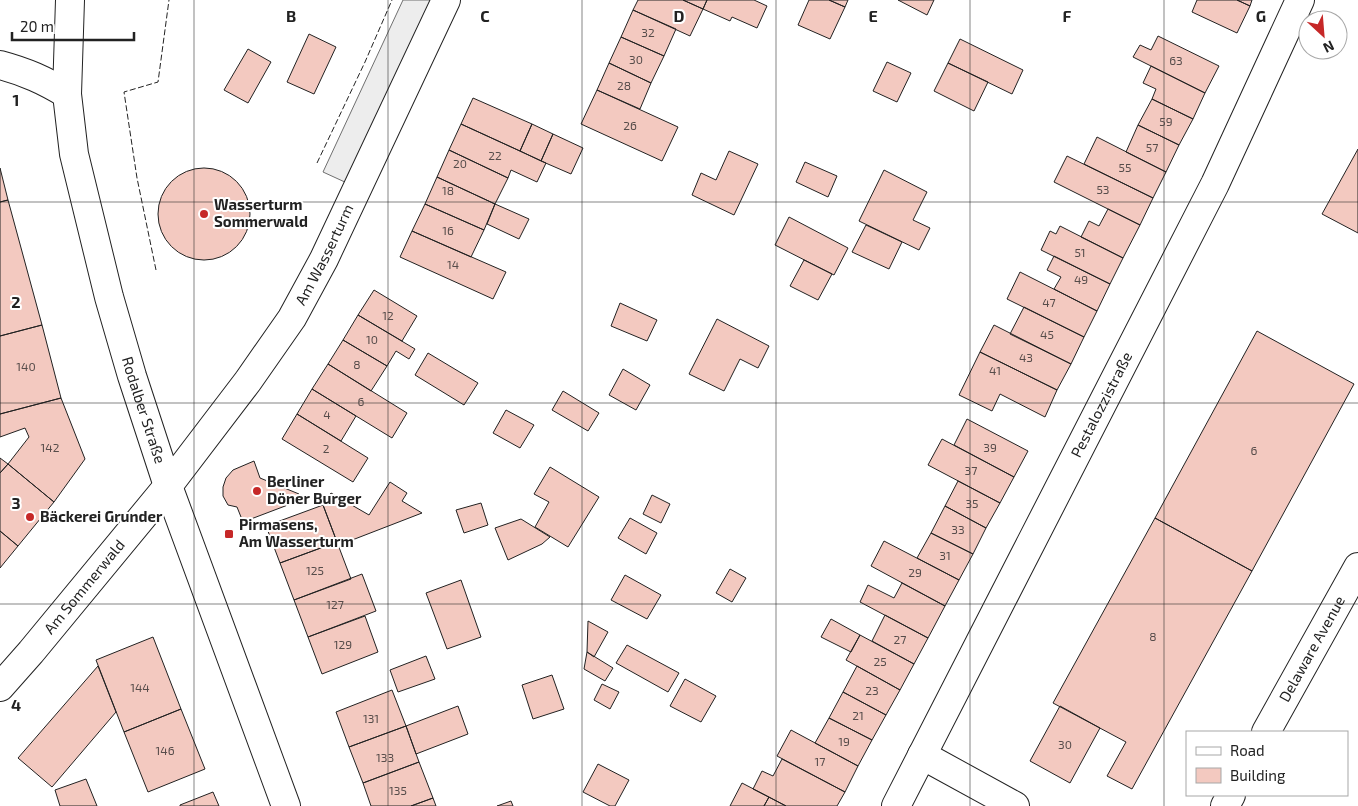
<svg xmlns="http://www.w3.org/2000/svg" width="1358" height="806" font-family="'Exo 2',sans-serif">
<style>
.parking{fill:#ededed;stroke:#6f6f6f}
.building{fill:#f3c9c0;stroke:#222}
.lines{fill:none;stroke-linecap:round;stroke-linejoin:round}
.minor-casing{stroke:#222;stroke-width:30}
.major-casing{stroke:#222;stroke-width:30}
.minor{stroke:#fff;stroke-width:28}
.major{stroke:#fff;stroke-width:28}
.fence{stroke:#222;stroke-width:1;stroke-dasharray:6 2.5;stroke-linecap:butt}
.grid{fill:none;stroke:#222;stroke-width:1;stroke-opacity:0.55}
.poi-dot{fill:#c62828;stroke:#fff;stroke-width:2}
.labels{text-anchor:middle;stroke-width:4;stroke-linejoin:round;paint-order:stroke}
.number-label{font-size:12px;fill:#564c4a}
.poi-label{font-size:15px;font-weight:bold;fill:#222;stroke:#fff;text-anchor:start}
.street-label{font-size:15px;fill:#222;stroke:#fff}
.grid-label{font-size:16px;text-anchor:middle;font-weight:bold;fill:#222;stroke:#fff;stroke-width:4;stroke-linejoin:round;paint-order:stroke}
</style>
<rect width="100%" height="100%" fill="#fff"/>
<path class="parking" d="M403,0H431L347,183L323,172Z"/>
<path class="building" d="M638,0H683L703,9L690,36L633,10Z
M683,0H707L703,9Z
M707,0H754L767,6L757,28L732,17L730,21L703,9Z
M809,0H829L845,7L830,39L798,25Z
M829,0H848L845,7Z
M898,0H934L927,15Z
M1197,0H1237L1250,6L1237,33L1192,12Z
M1237,0H1252L1250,6Z
M633,10L676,29L664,56L621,37Z
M309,34L336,47L314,94L287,82Z
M1158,36L1219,66L1205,93L1133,57L1140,45L1151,50Z
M621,37L664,56L651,83L609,63Z
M960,39L1023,70L1012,94L948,63Z
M248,49L271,62L248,103L224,90Z
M887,62L911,73L897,102L873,91Z
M609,63L651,83L640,109L597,90Z
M948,63L988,82L974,111L934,91Z
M1151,66L1205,93L1193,119L1152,99L1156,89L1143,83Z
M597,90L678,127L662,161L581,124Z
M473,98L532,124L520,151L461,124Z
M1152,99L1193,119L1179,145L1138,125Z
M461,124L546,163L537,182L511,170L508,178L449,150Z
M532,124L553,134L541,161L520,151Z
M1138,125L1179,145L1166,172L1126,152Z
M553,134L583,148L571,174L541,161Z
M1097,137L1166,172L1153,198L1084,164Z
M1358,149V233L1322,214Z
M449,150L508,178L495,204L437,177Z
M729,151L758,164L734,215L692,195L701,173L716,180Z
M1067,156L1153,198L1140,225L1054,182Z
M805,162L837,176L828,197L796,182Z
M158 214a46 46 0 1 1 92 0a46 46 0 1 1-92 0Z
M0,168L8,200L0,202Z
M884,170L927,192L913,220L930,228L919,250L859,221Z
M437,177L495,204L484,230L425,204Z
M8,200L42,325L0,336V202Z
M425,204L484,230L471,257L412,231Z
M495,204L529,219L519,239L487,224Z
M1108,209L1140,225L1123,258L1081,237L1089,221L1099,226Z
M789,217L848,248L834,275L775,245Z
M866,225L902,242L889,269L852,252Z
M1060,226L1123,258L1110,284L1041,250L1050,231L1056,234Z
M412,231L506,272L493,299L400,257Z
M1054,256L1110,284L1097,311L1054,289L1061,277L1047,270Z
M804,260L832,274L818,300L790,286Z
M1020,272L1097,311L1084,337L1007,299Z
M374,290L417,316L402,341L358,315Z
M620,303L657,320L647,341L611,326Z
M1024,307L1084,337L1071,364L1010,334Z
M358,315L415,349L409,359L396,351L387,366L343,340Z
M717,319L769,346L758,368L740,359L724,391L689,374Z
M42,325L61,398L0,414V336Z
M994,325L1071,364L1057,390L980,352Z
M1257,331L1354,384L1252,571L1155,518Z
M343,340L387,366L371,391L328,364Z
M980,352L1057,390L1045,417L1000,394L992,411L959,395Z
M428,353L478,383L464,405L415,375Z
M328,364L407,413L392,438L312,389Z
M623,369L650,385L636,410L609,395Z
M312,389L356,416L341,441L297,414Z
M563,391L599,413L588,431L552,410Z
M61,398L85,459L54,502L8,464L29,437L25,428L0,437V414Z
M506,410L534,425L520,448L493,433Z
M297,414L368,458L353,482L282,439Z
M967,419L1028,451L1014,477L954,445Z
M942,439L1014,477L1000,503L928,465Z
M0,458L8,464L0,473Z
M254,461L260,478L299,494L301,500L243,522L237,507L228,505L223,496V487L226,478L233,470Z
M8,464L54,502L18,546L0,531V473Z
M550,467L599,497L568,547L535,527L549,502L534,494Z
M958,481L1000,503L986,528L945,506Z
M390,482L407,493L402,501L422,513L347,542L346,539L337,542L323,505L331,493L369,515Z
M652,495L670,504L661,523L643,514Z
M481,503L488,525L464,533L456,510Z
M323,505L337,542L280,563L266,526Z
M945,506L986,528L973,554L931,533Z
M630,518L657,533L646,554L618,538Z
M1155,518L1252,571L1132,789L1107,776L1126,742L1053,703Z
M521,519L550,537L542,544L508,560L495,528Z
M0,531L18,546L0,568Z
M931,533L973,554L959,580L917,558Z
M884,541L959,580L945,606L871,566Z
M337,542L351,579L294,600L280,563Z
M730,569L746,578L732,602L716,593Z
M362,574L376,611L308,637L294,600Z
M625,575L661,595L647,619L611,600Z
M461,580L481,637L447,649L426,593Z
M902,583L945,606L928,638L860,602L868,585L894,598Z
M885,615L928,638L914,664L872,641Z
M365,616L378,652L322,674L308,637Z
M831,619L860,635L851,652L821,637Z
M588,621L608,632L594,657L587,652Z
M860,635L914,664L900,690L846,660Z
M153,637L181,709L124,732L96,660Z
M627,645L679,673L668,692L616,663Z
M587,652L613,668L605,681L584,669Z
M426,656L435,679L398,692L390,670Z
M98,666L116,712L52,787L18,758Z
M857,666L900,690L886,715L843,692Z
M552,675L564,709L533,719L522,685Z
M685,679L716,696L701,722L670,706Z
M602,684L619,692L610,709L594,700Z
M392,690L406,726L349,747L336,712Z
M843,692L886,715L872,740L829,718Z
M458,706L468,734L416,754L406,726Z
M1060,706L1100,728L1070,783L1030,761Z
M181,709L205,769L148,792L124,732Z
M829,718L872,740L858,766L815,743Z
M406,726L419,762L363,783L349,747Z
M791,730L858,766L845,792L777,756Z
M782,759L845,792L837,806H786L753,789L762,771L773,776Z
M419,762L433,798L411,806H371L363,783Z
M598,764L629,780L615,806H610L583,792Z
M86,779L97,806H60L55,790Z
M742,783L769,797L764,806H730Z
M213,792L219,806H180V805Z
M769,797L786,806H764Z
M433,798L436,806H411Z
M511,801L513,806H497Z"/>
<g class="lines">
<g class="minor-casing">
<g id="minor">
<path d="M0,65C26,72 44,80 67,94"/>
<path id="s1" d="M0,687L31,652L168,486L248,381L292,318L324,259L446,0"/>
<path id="s2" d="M1266,732L1358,567"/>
<path d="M922,755L1015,806"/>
<path id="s3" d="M896,806L1215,184L1300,0"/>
<path d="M1225,806L1231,795"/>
</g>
</g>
<g class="major-casing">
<g id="major">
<path id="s4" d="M70,0L67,94L74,154L109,297L132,376L168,486L286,806"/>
</g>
</g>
<use href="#minor" class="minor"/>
<use href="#major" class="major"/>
<path class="fence" d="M317,163L365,62L392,0
M156,270L137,178L124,92L158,82L169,0"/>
</g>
<path class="grid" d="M194,0V806M388,0V806M582,0V806M776,0V806M970,0V806M1164,0V806M0,202H1358M0,403H1358M0,604H1358"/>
<g class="poi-dot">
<circle cx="204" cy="214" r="5"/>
<circle cx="257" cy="491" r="5"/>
<circle cx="30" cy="517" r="5"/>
<rect x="224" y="529" width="10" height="10" rx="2.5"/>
</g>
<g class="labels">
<g class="number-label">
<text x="648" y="37">32</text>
<text x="636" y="64">30</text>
<text x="1176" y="65">63</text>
<text x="624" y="90">28</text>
<text x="1166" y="126">59</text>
<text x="630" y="130">26</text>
<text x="1152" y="152">57</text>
<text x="495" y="160">22</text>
<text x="460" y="168">20</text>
<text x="1125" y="172">55</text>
<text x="1103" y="194">53</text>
<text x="448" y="195">18</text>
<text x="448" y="235">16</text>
<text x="1080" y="257">51</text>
<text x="453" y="269">14</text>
<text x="1081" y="284">49</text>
<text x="1049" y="307">47</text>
<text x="388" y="320">12</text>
<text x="1047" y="339">45</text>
<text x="372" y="344">10</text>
<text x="1026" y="362">43</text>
<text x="357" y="369">8</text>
<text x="26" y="371">140</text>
<text x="995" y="375">41</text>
<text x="361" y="406">6</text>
<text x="327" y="419">4</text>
<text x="50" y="452">142</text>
<text x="990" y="452">39</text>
<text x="326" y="453">2</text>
<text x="1254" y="455">6</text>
<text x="971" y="475">37</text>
<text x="972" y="508">35</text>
<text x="958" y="534">33</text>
<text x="945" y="560">31</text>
<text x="315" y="575">125</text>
<text x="915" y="577">29</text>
<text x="335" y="609">127</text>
<text x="1153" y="641">8</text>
<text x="900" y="644">27</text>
<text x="343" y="649">129</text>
<text x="880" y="666">25</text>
<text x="140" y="692">144</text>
<text x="872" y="695">23</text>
<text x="858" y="720">21</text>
<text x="371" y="723">131</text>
<text x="844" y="746">19</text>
<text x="1065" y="749">30</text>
<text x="165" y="755">146</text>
<text x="385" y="762">133</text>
<text x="820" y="766">17</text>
<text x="398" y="795">135</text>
</g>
<g class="poi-label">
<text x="214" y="210">Wasserturm<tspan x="214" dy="17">Sommerwald</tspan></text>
<text x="267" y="487">Berliner<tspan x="267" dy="17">Döner Burger</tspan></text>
<text x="40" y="522">Bäckerei Grunder</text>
<text x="239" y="530">Pirmasens,<tspan x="239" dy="17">Am Wasserturm</tspan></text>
</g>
<g class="street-label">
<text dy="5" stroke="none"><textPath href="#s1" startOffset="542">Am Wasserturm</textPath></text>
<text dy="5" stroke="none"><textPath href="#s3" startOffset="451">Pestalozzistraße</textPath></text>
<text dy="5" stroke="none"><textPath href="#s4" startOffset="420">Rodalber Straße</textPath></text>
<text dy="5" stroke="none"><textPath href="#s1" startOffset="131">Am Sommerwald</textPath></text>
<text dy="5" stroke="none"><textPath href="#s2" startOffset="95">Delaware Avenue</textPath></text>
</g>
</g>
<g class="grid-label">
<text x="291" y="22">B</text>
<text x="485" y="22">C</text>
<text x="679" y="22">D</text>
<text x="873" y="22">E</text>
<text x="1067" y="22">F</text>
<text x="1261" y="22">G</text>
<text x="16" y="106">1</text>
<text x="16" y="308">2</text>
<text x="16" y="509">3</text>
<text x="16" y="711">4</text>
</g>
<rect x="1186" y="731" width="162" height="65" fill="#ffffff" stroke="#a7a7a7"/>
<rect x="1196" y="747" width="25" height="8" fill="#ffffff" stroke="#a7a7a7"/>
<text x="1230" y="756" font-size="15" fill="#222222">Road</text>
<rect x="1196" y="768" width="25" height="15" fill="#f3c9c0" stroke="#a7a7a7"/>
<text x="1230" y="781" font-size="15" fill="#222222">Building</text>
<g transform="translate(1323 35) rotate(154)"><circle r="24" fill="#ffffff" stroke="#a7a7a7"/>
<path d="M0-4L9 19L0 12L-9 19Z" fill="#c62828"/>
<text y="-8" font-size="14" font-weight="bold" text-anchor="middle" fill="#222222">N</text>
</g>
<path d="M12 32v8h122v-8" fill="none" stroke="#222222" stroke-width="2.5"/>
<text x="20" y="32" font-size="15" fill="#222222" stroke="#ffffff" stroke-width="4" paint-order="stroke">20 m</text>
</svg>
